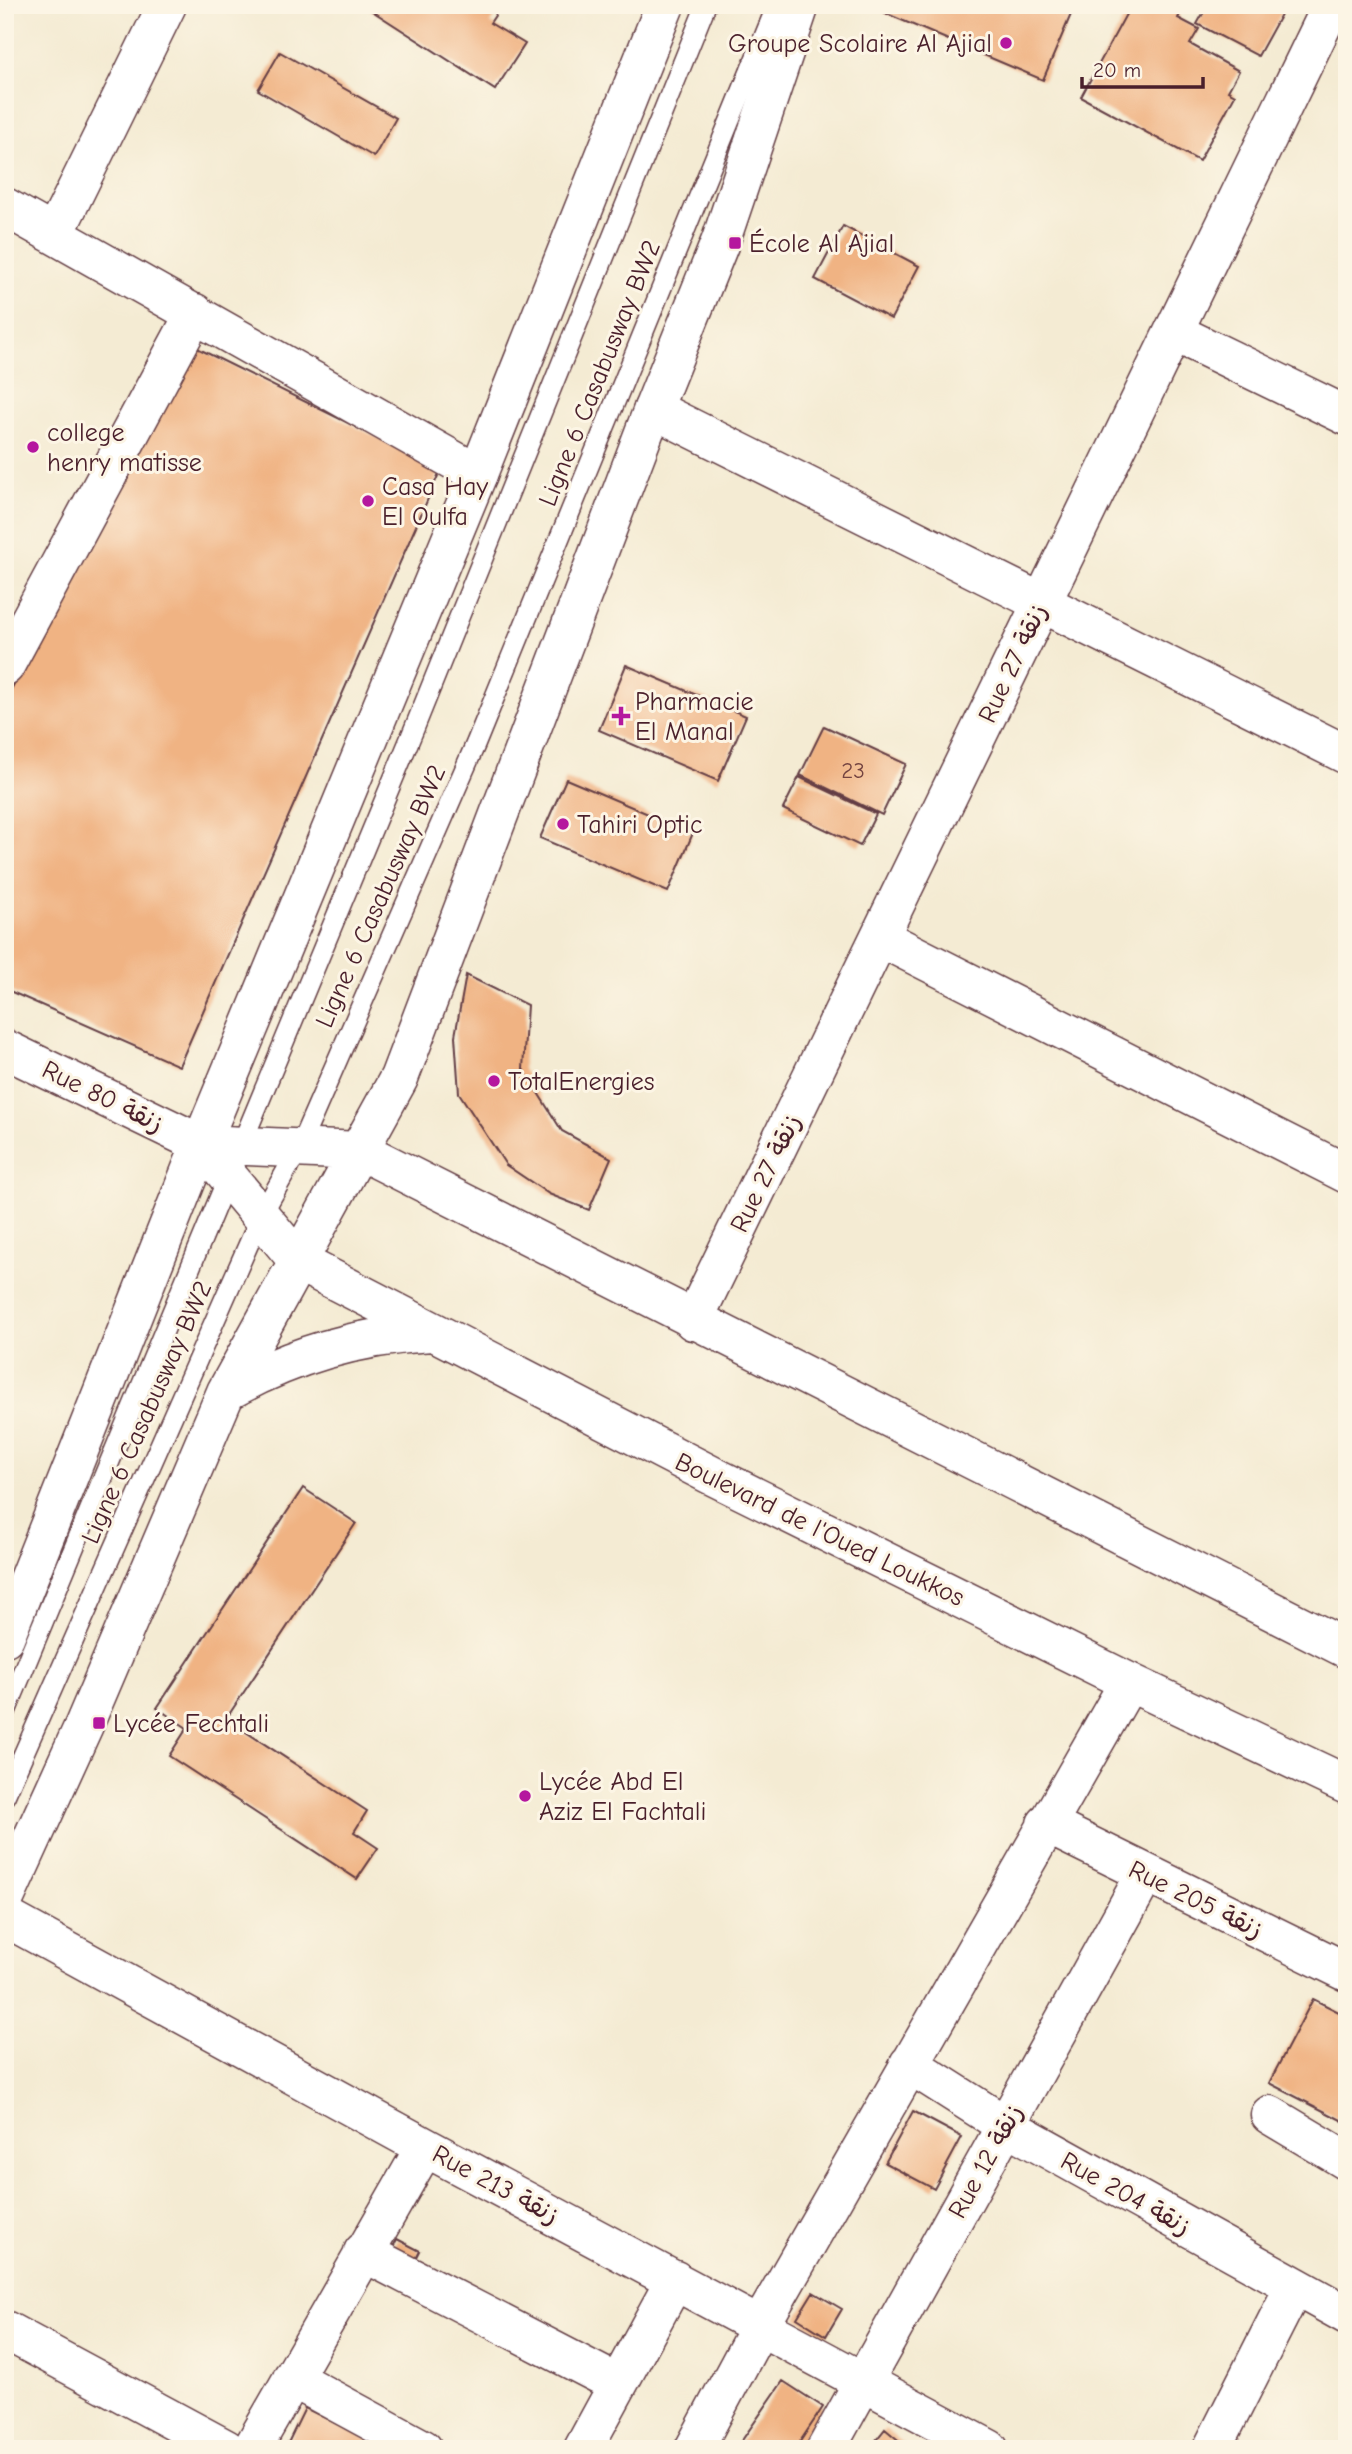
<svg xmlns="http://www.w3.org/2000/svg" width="1352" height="2454" font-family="'Comic Neue','Playpen Sans Arabic',sans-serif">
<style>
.building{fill:#f0b383}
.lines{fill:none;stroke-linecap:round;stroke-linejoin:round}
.service-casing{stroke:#643e44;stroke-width:22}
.minor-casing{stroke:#643e44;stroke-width:41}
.secondary-casing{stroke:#643e44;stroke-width:41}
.service{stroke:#fff;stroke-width:19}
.minor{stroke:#fff;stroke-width:38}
.secondary{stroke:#fff;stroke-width:38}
.poi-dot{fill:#b5179e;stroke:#fcf5e5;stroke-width:2.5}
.labels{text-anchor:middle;stroke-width:6;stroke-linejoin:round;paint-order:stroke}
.number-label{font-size:23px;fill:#744441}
.poi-label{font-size:26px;fill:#4a1f2b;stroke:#fcf5e5;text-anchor:start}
.street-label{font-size:26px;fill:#4a1f2b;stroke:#fcf5e5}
</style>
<rect width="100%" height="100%" fill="#fcf5e5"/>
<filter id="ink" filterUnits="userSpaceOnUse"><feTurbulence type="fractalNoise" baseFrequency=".0143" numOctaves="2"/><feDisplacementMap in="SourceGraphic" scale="14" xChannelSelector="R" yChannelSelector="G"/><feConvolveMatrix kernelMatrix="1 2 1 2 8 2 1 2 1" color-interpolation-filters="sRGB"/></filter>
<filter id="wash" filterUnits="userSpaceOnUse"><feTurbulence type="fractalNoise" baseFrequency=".00686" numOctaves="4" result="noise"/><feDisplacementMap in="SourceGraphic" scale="28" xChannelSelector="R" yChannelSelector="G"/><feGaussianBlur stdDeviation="1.57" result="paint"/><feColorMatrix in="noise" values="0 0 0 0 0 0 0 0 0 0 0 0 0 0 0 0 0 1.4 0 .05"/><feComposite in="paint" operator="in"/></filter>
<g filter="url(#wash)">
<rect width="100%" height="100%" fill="#f4ebd3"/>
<g id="blocks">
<path class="building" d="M363,5H502L490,23L525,44L495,90Z
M866,5H1075L1043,80Z
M1131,5H1185L1178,18L1199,29L1190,44L1239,71L1228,91L1235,95L1199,161L1081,97Z
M1208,5H1281L1285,7L1258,56L1197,24Z
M280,52L396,118L374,157L258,90Z
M843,226L919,266L891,319L815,279Z
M193,346L441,469L179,1066L5,989V701Z
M626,665L746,716L718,781L599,730Z
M824,726L906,764L882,815L800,775Z
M799,777L876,814L860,846L783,809Z
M566,779L693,833L668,892L540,838Z
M466,975L527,1005L523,1069L562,1131L611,1158L589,1210L549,1194L506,1165L459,1093L455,1036Z
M303,1488L356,1523L226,1719L367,1811L354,1832L378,1848L357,1879L169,1756L187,1728L157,1708Z
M1313,1999L1347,2016V2123L1269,2083Z
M913,2111L962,2137L934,2189L885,2163Z
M397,2239L420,2251L411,2269L388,2257Z
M813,2292L842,2309L826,2336L797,2318Z
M783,2381L823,2407L795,2449H736Z
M305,2408L388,2449H285Z
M885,2429L909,2449H869Z"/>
</g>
</g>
<g filter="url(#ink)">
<use href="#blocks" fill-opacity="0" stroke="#643e44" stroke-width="2"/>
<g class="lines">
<g class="service-casing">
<path id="service" d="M5,1714L414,729L706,5
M5,1796L261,1216L298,1150L476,743L777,5"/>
</g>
<g class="minor-casing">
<path id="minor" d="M5,207L478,474
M55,233L167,5
M1176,333L1347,416
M653,409L1347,755
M5,666L195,313
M881,938L1347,1174
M5,1049L201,1144
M693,1321L1332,5
M1046,1824L1347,1972
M5,1917L425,2147L989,2449
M909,2064L1005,2125L1347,2315
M1270,2115L1347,2161
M363,2252L618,2384
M5,2330L226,2449
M292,2378L423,2449
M252,2449L425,2147
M583,2449L675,2280
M694,2449L760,2326L1129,1682
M826,2449L1145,1875
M1212,2449L1294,2287"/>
</g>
<g class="secondary-casing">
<path id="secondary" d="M201,1144L299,1262L711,1475L1129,1682L1347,1785
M201,1144L361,1151L1347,1649
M226,1392C292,1355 357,1336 432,1332
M5,1637L201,1144L478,474L665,5
M5,1898L84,1725L226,1392L399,1078L653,409L721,240L800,5"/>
</g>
<use href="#service" class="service"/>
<use href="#minor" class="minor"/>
<use href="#secondary" class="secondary"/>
</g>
</g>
<g class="poi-dot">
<circle cx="1006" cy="43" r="7"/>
<rect x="728" y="236" width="14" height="14" rx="3.5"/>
<circle cx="33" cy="447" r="7"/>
<circle cx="368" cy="501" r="7"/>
<path d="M617.5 705.5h7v7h7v7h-7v7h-7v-7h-7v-7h7z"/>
<circle cx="563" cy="824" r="7"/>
<circle cx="494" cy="1081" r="7"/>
<rect x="92" y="1716" width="14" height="14" rx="3.5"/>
<circle cx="525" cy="1796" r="7"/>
</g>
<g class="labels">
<g class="number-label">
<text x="853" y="778">23</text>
</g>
<g class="poi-label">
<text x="992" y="52" text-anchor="end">Groupe Scolaire Al Ajial</text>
<text x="749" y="252">École Al Ajial</text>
<text x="47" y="441">college<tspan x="47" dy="30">henry matisse</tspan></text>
<text x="382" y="495">Casa Hay<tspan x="382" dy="30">El Oulfa</tspan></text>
<text x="635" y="710">Pharmacie<tspan x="635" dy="30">El Manal</tspan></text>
<text x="577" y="833">Tahiri Optic</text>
<text x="508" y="1090">TotalEnergies</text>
<text x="113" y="1732">Lycée Fechtali</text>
<text x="539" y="1790">Lycée Abd El<tspan x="539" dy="30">Aziz El Fachtali</tspan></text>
</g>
<g class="street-label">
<text transform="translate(599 373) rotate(-68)" y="9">Ligne 6 Casabusway BW2</text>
<text transform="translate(1012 663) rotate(-65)" y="9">Rue 27 زنقة</text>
<text transform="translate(380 896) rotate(-66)" y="9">Ligne 6 Casabusway BW2</text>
<text transform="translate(103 1096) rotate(26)" y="9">Rue 80 زنقة</text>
<text transform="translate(765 1173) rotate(-64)" y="9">Rue 27 زنقة</text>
<text transform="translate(146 1412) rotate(-66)" y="9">Ligne 6 Casabusway BW2</text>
<text transform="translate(820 1529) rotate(26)" y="9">Boulevard de l'Oued Loukkos</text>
<text transform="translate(1196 1899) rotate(26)" y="9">Rue 205 زنقة</text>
<text transform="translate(985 2161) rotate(-61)" y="9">Rue 12 زنقة</text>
<text transform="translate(496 2184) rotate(28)" y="9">Rue 213 زنقة</text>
<text transform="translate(1126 2193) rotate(29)" y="9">Rue 204 زنقة</text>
</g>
</g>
<rect width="1352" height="2454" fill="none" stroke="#fcf5e5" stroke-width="28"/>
<path d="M1082 77v10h121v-10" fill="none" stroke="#4a1f2b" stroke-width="3.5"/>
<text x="1093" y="77" font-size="21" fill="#4a1f2b" stroke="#fcf5e5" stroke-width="5" paint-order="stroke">20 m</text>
</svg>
